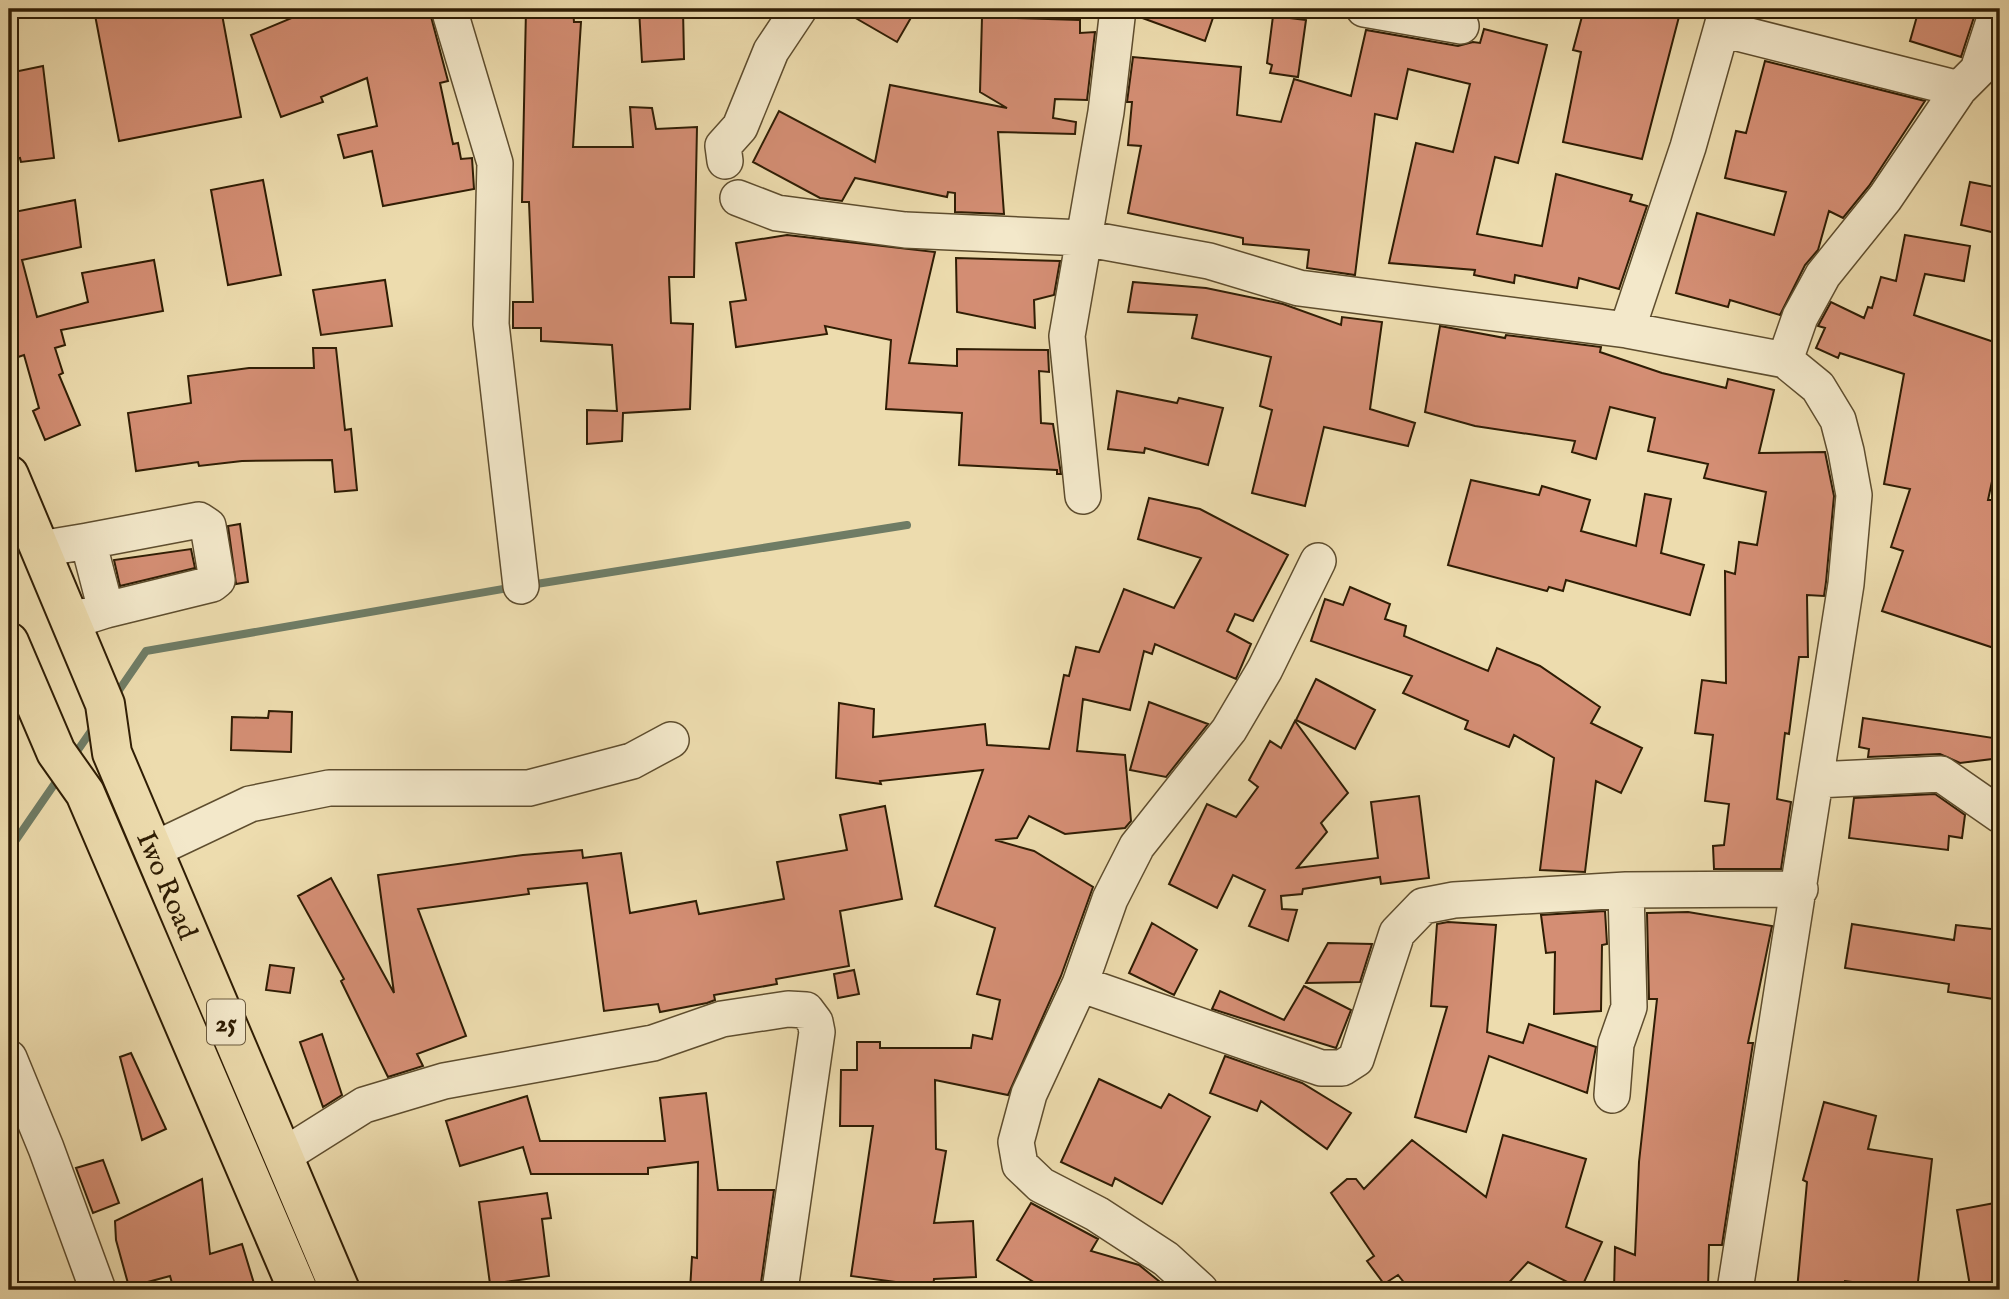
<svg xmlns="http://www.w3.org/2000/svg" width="2009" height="1299" font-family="'IM FELL English',serif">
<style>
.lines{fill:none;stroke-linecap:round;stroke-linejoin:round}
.stream{stroke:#6f7c65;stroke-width:8}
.building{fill:#d48e74;stroke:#2f1d04;stroke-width:2}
.minor-casing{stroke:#5e4d2e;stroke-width:38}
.major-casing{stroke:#2f1d04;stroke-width:42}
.minor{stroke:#f3e8ca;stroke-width:35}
.major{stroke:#eddcae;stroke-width:38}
.labels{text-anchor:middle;stroke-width:7;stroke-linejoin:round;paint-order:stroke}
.shield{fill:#f3e8ca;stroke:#6a5a3f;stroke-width:2}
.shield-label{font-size:26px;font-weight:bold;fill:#2f1d04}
.street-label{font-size:28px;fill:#2f1d04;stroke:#f3e8ca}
</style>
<rect width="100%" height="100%" fill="#eddcae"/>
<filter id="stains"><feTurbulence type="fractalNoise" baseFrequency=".00286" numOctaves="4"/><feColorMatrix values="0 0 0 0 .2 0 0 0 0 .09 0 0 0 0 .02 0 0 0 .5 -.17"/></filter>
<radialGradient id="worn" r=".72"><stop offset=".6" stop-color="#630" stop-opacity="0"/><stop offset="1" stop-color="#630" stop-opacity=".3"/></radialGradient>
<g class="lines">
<path class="stream" d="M530,585L907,525
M115,696L146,651L514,587
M73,757L96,724
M9,850L60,776"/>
</g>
<path class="building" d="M127,9H221L241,117L119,141L95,15Z
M313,9H429L448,81L440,83L453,144L458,143L461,159L472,158L474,189L383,206L372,151L344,158L338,135L377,126L367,78L321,97L323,102L281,117L251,35Z
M526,9H573L574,22H581L573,147H633L630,107L652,108L656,129L697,127L694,277H669L671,323L693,324L690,409L623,413L622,441L587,444V410L617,411L612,345L541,341V328H513V302H533L529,202H522Z
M639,9H683L684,59L642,62Z
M840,9H916L897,42Z
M1138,9H1216L1205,41L1137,16Z
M1584,9H1681L1642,159L1563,142L1581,52L1573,50Z
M1919,9L1976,11L1961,57L1910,41Z
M1273,16L1306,20L1298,77L1270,73L1272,65L1267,63Z
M982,17L1080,20V33L1095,32L1087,100L1055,99L1053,118L1076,122L1075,134L998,132L1004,214L955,212V193L948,192L947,197L855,178L842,201L820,198L753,162L779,111L875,162L890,85L1007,108L980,92Z
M1484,29L1547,45L1518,163L1495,157L1477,234L1542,246L1556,174L1632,195L1630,201L1647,206L1619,289L1579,278L1577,288L1515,275L1514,283L1474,275L1475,270L1389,263L1416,143L1453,152L1470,84L1408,69L1397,119L1375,114L1355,275L1307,268L1309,250L1243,244V238L1128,213L1141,146L1128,145L1132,102H1127L1133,57L1241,67L1237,115L1281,122L1294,79L1351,96L1366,30L1458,46L1473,42L1480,43Z
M1765,61L1925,101L1869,186L1843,218L1829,211L1818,250L1805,265L1780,315L1730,300L1728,307L1676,293L1697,213L1774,235L1786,192L1725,178L1736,131L1746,133Z
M43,66L54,158L21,162L20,158L9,160V73Z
M263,180L281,275L228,285L211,190Z
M1970,182L2000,188V234L1961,225Z
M75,200L81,247L22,260L37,317L88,302L82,273L154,260L163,311L61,330L65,345L55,348L63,373L59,375L80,425L45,440L33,411L39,408L24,355L9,360V213Z
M787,235L935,252L909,363L957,366V349L1048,350L1049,372L1039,371L1041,423L1053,424L1061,474H1057V470L959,465L962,413L886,409L891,340L825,326L827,334L736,347L730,302L746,300L736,243Z
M1905,235L1970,246L1964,281L1925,274L1914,315L2000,344V444L1988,500H2000V650L1882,611L1903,551L1891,547L1910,489L1884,484L1904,374L1840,353L1838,358L1816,348L1825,328L1818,326L1831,302L1864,318L1868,307L1872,308L1881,277L1896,281Z
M956,258L1060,261L1054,295L1034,300L1035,328L957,312Z
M385,280L392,326L321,335L313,290Z
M1133,282L1206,288L1283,304L1341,325L1342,317L1382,322L1370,409L1415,423L1408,446L1324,427L1305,506L1252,493L1272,410L1260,406L1271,357L1192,338L1197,315L1128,312Z
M1440,326L1505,338L1506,335L1601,347L1600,352L1662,373L1726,388L1728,379L1774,390L1759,453L1825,452L1834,496L1826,582L1824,596L1807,595L1808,657H1799L1789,734L1785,733L1777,799L1791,802L1781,869H1714L1713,846L1724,845L1729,804L1705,801L1713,735L1695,733L1702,680L1726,683L1725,571L1735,574L1739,542L1757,545L1766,492L1704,478L1708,464L1648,451L1655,418L1610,407L1596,459L1572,452L1575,441L1475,426L1425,412Z
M313,348H336L345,430L351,429L357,490L335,492L332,460L242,461L199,466L198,462L136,471L128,413L191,403L188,376L249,368H314Z
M1117,391L1177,403L1179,398L1223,408L1208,465L1145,448L1144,453L1108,449Z
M1471,480L1539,495L1542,486L1590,500L1581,531L1636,546L1645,494L1671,499L1661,553L1704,565L1690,615L1566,580L1563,591L1549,587L1547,591L1448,565Z
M1149,498L1200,509L1288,555L1253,621L1235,614L1227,631L1251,644L1236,679L1155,644L1152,654L1144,651L1130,710L1083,699L1077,751L1125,755L1131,821L1125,828L1065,834L1029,816L1017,838L995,840L1034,851L1093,887L1061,976L1008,1095L935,1080L936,1149L946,1151L934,1223L973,1221L976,1277L934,1279L933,1287L851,1276L873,1126H840L841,1070H857V1042H880V1048H971L973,1035L992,1039L1000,1000L977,994L995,928L935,906L983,770L880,781L881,784L836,778L839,703L874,709L873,737L985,724L987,745L1049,749L1064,675L1069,676L1076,647L1099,652L1124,589L1174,608L1201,558L1138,539Z
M240,524L248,582L236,584L228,526Z
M191,549L195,568L120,586L114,560Z
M1350,587L1390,604L1385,619L1406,626L1404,636L1488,671L1497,648L1540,666L1600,707L1591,723L1642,748L1621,793L1596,781L1585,872L1540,870L1554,758L1514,735L1509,747L1465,729L1468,721L1403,693L1412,676L1311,641L1325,599L1343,605Z
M1316,679L1375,710L1355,749L1296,720Z
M1149,702L1208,724L1166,777L1130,770Z
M269,711L292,712L291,752L231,750L232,717L268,718Z
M1863,718L2000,739V758L1960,763L1940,754L1868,757L1869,749L1859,747Z
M1295,721L1348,793L1321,823L1327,832L1297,868L1378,858L1371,802L1419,796L1429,878L1381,884L1380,877L1303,889L1302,894L1281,896L1282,909L1297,910L1288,941L1249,926L1265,890L1233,875L1217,908L1169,884L1207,804L1236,817L1258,787L1249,780L1270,741L1281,748Z
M1935,794L1965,815L1962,838L1949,836L1948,850L1849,838L1854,798Z
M885,806L902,899L840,911L849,966L776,979L777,984L714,995L715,1000L707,1003L660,1012L658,1004L604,1011L587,883L528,889L529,894L418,909L466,1036L417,1054L423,1066L388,1077L341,981L344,979L298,896L331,878L394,993L378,875L523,855L582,850L583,858L621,853L630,913L696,901L699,914L784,899L777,862L847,850L840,815Z
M1605,911L1607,944L1602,945L1601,1011L1554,1014L1555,952L1546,953L1541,915Z
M1688,912L1772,926L1748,1043H1753L1722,1245H1709L1708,1290H1614L1615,1247L1635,1255L1639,1162L1657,999H1649L1647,913Z
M1448,922L1496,925L1487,1032L1523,1043L1529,1024L1596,1047L1587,1093L1489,1056L1466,1132L1415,1117L1447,1007L1431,1006L1437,924Z
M1152,923L1197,950L1174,995L1129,973Z
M1852,924L1954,940L1956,925L2000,930V1000L1948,992L1949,984L1845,968Z
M1328,943L1372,944L1360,982L1306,983Z
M270,965L294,968L290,993L266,990Z
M854,970L859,994L838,998L834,974Z
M1304,986L1351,1010L1336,1048L1212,1009L1220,991L1284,1020Z
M322,1034L342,1095L323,1107L300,1042Z
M131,1053L166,1129L142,1140L120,1057Z
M1225,1056L1302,1083L1351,1113L1327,1149L1261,1101L1257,1111L1210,1093Z
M1099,1079L1161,1108L1169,1094L1210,1117L1162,1204L1115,1178L1112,1186L1061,1162Z
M706,1093L718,1190H774L760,1290H690L692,1257L697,1258L698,1162L648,1168V1174H531L523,1147L460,1166L446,1121L527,1096L540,1141H665L660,1098Z
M1824,1102L1876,1116L1868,1149L1932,1159L1917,1290L1845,1281L1844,1290H1797L1807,1182L1803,1180Z
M1503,1135L1586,1159L1566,1227L1602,1242L1581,1289L1528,1262L1502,1290H1410L1398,1275L1384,1284L1367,1261L1374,1256L1331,1193L1347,1179H1356L1364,1189L1412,1140L1486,1197Z
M103,1160L119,1203L93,1213L76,1168Z
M202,1179L210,1254L242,1244L256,1290H174L170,1276L129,1287L116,1240L115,1221Z
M547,1193L551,1218L542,1219L549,1276L490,1284L479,1202Z
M2000,1202V1280L1970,1286L1957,1210Z
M1031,1203L1098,1239L1091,1251L1139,1265L1170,1290H1047L997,1260Z"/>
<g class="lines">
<g class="minor-casing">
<path id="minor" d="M449,9L495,163L491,324L521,586
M1364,9L1461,26
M1722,29L1959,89
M725,161L723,146L740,127L771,51L799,9
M738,198L777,213L905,230L1083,238L1209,261L1299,288L1627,330L1785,360L1818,387L1838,420L1846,451L1854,495L1846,584L1735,1290
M1627,330L1688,147L1727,9
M1785,360L1800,317L1823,275L1885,198L1959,89L1978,70L1998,9
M1083,496L1067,336L1106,112L1118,9
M88,541L199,520L208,526L217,580L212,584L106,610
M40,549L88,541L106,610L84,617
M1816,780L1941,774L2000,815
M153,850L250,804L329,788H529L632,761L671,740
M1080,984L1321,1068H1342L1356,1059L1397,933L1423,906L1454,900L1626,890L1800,889
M9,1058L46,1148L98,1290
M1612,1095L1616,1044L1629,1007L1626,890
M283,1156L364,1105L444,1081L653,1043L722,1019L788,1009L806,1010L815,1022L817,1032L780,1290
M1200,1290L1166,1259L1097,1214L1041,1185L1020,1165L1016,1142L1029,1094L1080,984L1110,899L1137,846L1229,730L1265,669L1318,561"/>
</g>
<g class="major-casing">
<g id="major">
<path id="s1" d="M9,475L105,704L112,753L340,1290"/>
<path d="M9,642L56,752L85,793L298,1290"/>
</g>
</g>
<use href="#minor" class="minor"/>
<use href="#major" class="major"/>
</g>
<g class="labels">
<rect class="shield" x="207" y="999.5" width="38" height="45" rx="5"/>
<g class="shield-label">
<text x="226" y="1031">25</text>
</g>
<g class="street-label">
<text dy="10" stroke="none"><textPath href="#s1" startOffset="441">Iwo Road</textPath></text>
</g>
</g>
<rect width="2009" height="1299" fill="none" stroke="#eddcae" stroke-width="35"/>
<rect x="10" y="10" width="1988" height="1278" fill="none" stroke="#2f1d04" stroke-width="3.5"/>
<rect x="18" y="18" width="1974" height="1264" fill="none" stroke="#2f1d04" stroke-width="2"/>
<rect width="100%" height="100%" filter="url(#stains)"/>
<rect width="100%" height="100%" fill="url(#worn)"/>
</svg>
